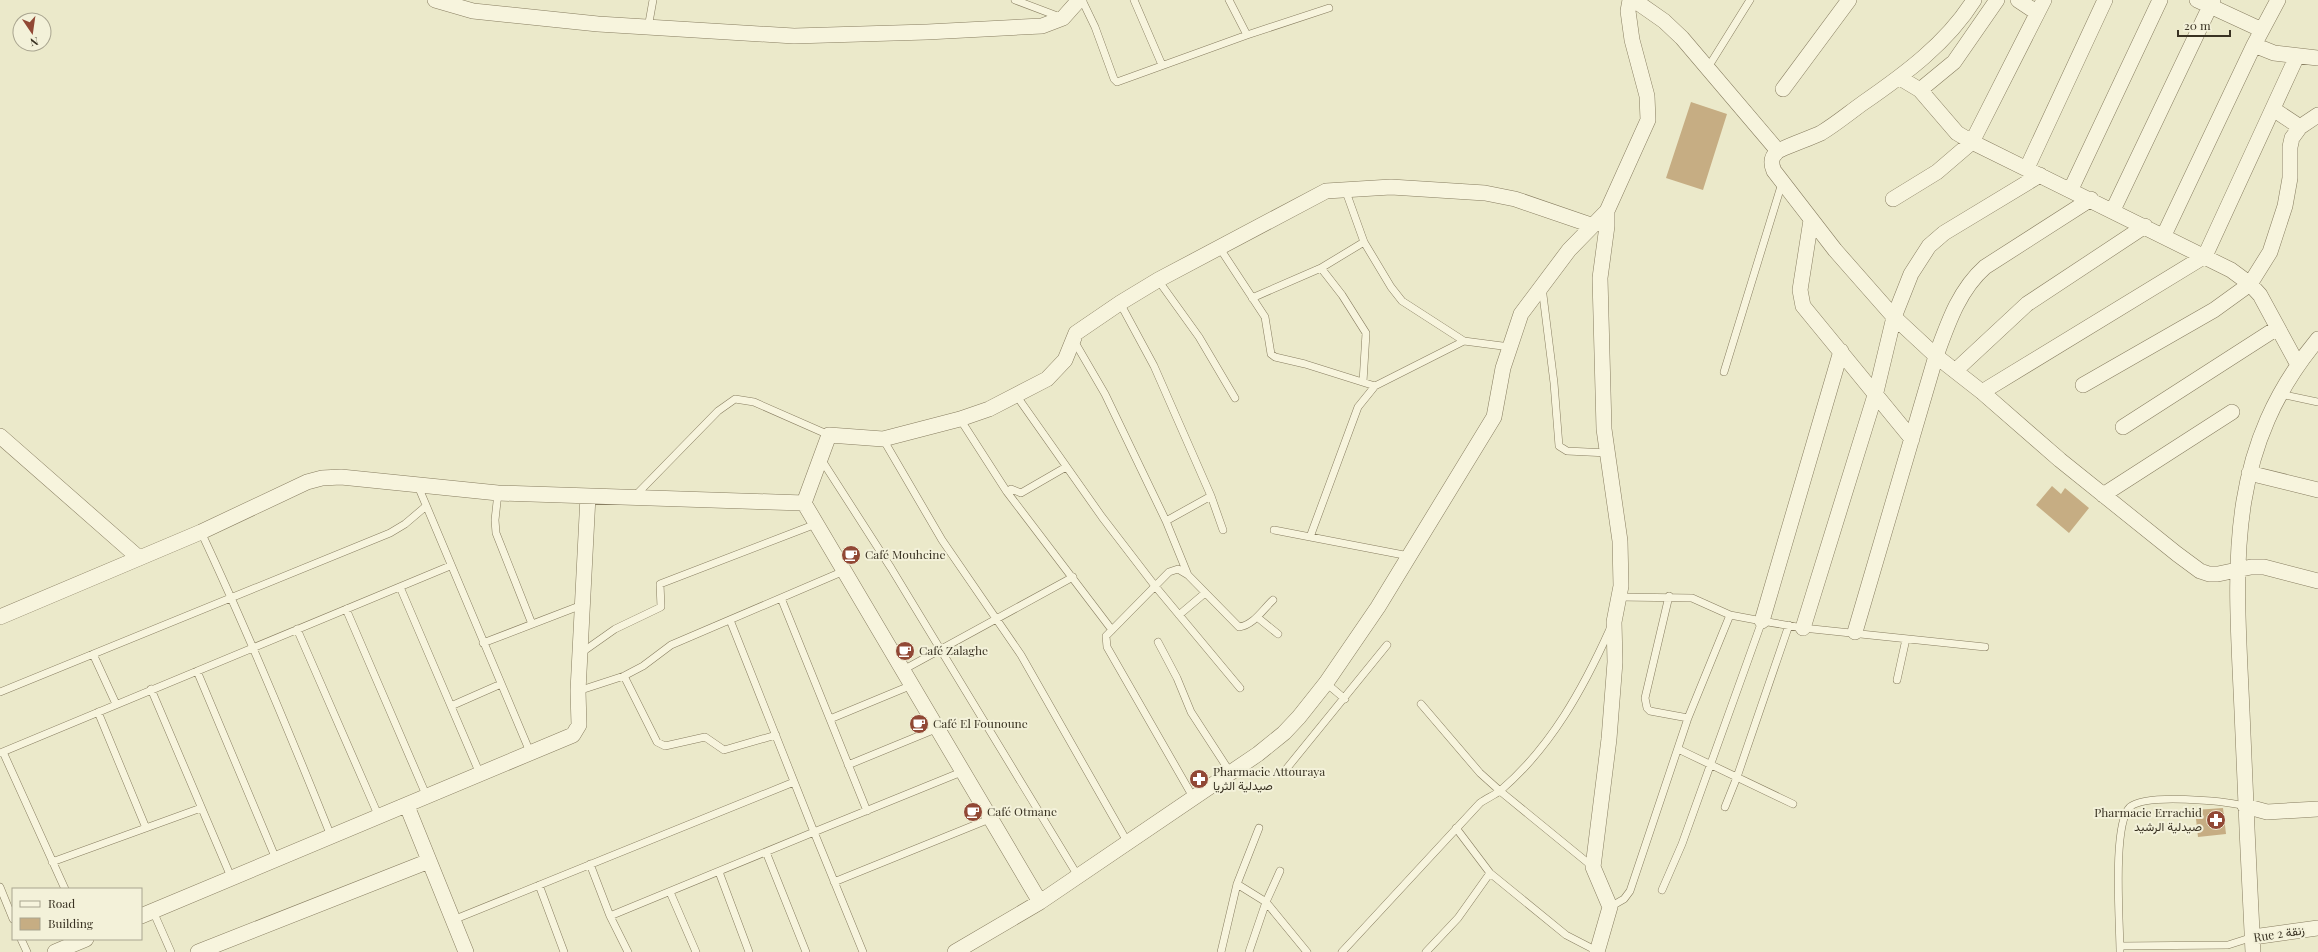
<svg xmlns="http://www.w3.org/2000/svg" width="2318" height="952" font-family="'Playfair Display',Vazirmatn,serif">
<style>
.building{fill:#c6ad83}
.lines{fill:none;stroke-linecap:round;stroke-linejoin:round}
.lane-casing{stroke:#877d60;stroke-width:8}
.street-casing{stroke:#877d60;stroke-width:16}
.lane{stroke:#f7f4dd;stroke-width:7}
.street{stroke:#f7f4dd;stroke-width:15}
.labels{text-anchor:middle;stroke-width:4;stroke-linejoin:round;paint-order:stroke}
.poi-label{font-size:12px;fill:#393222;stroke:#f3f1d9;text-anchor:start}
.street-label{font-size:12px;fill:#393222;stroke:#f3f1d9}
</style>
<rect width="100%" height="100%" fill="#ebe9ca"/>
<path class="building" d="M1691,102L1727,114L1703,190L1666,178Z
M2052,486L2061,494L2065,488L2089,508L2069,533L2036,505Z
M2223,808L2226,834L2198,837L2195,810Z"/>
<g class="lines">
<g class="lane-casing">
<path id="lane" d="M1015,0L1060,17
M1082,0L1095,27L1114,79L1117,82L1247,35L1329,8
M1134,0L1162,65
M1229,0L1247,35
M648,28L653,0
M1707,69L1750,0
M1345,189L1364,242L1391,287L1402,301L1464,341
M1219,247L1265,317L1271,354L1275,357L1305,364L1375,386
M1321,268L1342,295L1366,333L1363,382
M1158,280L1199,337L1235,398
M1542,287L1554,383L1559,446L1567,451L1608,453
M1252,298L1321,268L1364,242
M1073,339L1105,394L1166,521L1211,496L1154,366L1120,303
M1724,372L1782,183
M2280,394L2318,402
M1016,395L1102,517L1155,586L1240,688
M960,419L1007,492L1112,630
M883,439L942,540L1021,655L1128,843
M821,459L891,568L1078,876
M418,486L530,752
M1007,492L1011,489L1021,493L1066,467
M498,493L495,520L496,533L532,624
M1211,496L1223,530
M634,497L718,411L735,399L754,402L829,435
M1166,521L1188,575
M1274,530L1409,556
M201,532C248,632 290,734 331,836
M1310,537L1358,407L1375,386L1464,341L1510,347
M400,587L480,774
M1669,596L1645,698L1647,708L1650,711L1688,718
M1619,597L1692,598L1730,615L1762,621L1803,628L1985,647
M781,598L867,811
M346,609L427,797
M1179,615L1205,593
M1257,617L1278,634
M730,620L814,832L964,771
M297,629L379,817
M1158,642L1177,678L1191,712L1230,772
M483,643L582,605
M581,653L615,629L661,607L660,584L816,524
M93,654L116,704
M903,670L1073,577
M197,671L276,859
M624,676L657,742L665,746L705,737L724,750L776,735
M1897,680L1906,639
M1326,683L1345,699
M151,689L231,877
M578,691L624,676L643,666L671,645L844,571
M0,692L390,533L405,524L425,507
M1421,704L1480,773L1500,791L1593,867
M451,706L501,684
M98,712L146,828
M830,719L912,685
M1678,749L1793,804
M3,752L65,889
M0,753L450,566
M848,765L938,728
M1283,773L1387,645
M1193,797L1107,647L1106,636L1169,572L1178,569L1188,575L1239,627C1254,625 1263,609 1273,600
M1725,807L1737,777L1789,625
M1456,828L1490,873L1566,935L1597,951
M766,852L806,952
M52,862L201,808
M590,864L610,916L628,952
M719,872L749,952
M834,882L992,818
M1237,884L1266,902L1307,952
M539,885L564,952
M0,887L13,919
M1662,890L1682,844L1762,621
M670,892L696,952
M1610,907L1624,899L1630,891L1688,718L1730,615
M153,911L171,952
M610,916L814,832L863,952
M453,920L794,782
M21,939L27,952
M2120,946L2228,945L2253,937
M1221,952L1237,884L1259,828
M1249,952L1266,902L1280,871
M1342,952L1480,803C1487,798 1495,795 1501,790C1551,747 1583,689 1610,629
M1426,952L1458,918L1490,873
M2120,952C2120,924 2112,824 2130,807C2146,793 2224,801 2245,806"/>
</g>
<g class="street-casing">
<path id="street" d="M435,0L473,11L598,24L794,36L927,32L1042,26L1063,18L1079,0
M1634,0L1664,21L1682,38L1778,151
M1974,0C1947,43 1905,74 1863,103C1849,113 1836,124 1821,133C1811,138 1781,148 1777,152C1770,158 1771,164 1774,171L1835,250L1894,317L1936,356L1982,392L2060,460L2177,554L2200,571L2209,574H2218L2251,567H2264L2318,581
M2018,0L2036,12
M2197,0L2262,30
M2254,45L2274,53L2318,58
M1900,78L1920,90L1957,133L1972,142L2231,270L2250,284L2260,295L2298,365
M1783,89L1849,0
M1920,90L1954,62L1997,0
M2273,109L2300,127
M2027,168L2105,0
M2071,189L2160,0
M1893,199L1937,172L1972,142L2044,0
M2113,210L2213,0
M1811,220L1800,290L1803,306L1912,439
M2164,235L2254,45L2278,0
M1955,371L2027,304L2145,226
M2083,385L2214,310L2250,284L2270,252L2285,206L2290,178V147L2292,138L2300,127L2318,115
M1982,392L2205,256L2297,56
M2123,427L2277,328
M0,436L139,558
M2249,473L2318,490
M2103,495L2232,412
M804,503L829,435L883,439L960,419L989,409L1047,379L1065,360L1076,333L1120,303L1158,280L1326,191L1391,187L1485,193L1515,199L1591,225
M0,617L201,532L307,482L322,478L341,477L498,493L804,503L1040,902
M1762,621L1841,351
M1803,628L1876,392L1894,317L1911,274L1929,246L1944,233L2040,175
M1855,632L1936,356C1948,323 1959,290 1985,267L2091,199
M407,806L466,952
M2245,806L2267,812L2318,809
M141,916L573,735L579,725L578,691L588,496
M2253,937L2318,928
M55,952L86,939
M198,952L429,861
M955,952L1040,902L1258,754L1284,733L1299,717L1326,683L1378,607L1494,417L1503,368L1521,314L1569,250L1607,211L1648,120L1647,96L1632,40L1628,11L1630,0
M1597,952L1610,907L1593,867L1609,739L1615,662L1614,622L1621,586L1620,541L1604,429L1600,278L1607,226V211
M2253,952C2249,872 2245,791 2242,711C2236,572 2222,454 2318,339"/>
</g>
<use href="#lane" class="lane"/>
<use href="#street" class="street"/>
</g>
<defs>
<g id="cafe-disc" transform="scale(1)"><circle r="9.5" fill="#914835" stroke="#f3f1d9"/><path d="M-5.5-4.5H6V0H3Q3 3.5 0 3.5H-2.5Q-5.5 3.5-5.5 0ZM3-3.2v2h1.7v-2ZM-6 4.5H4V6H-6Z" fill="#fff"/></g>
<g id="pharmacy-disc" transform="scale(1)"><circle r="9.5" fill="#914835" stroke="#f3f1d9"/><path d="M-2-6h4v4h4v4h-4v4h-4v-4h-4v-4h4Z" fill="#fff"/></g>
</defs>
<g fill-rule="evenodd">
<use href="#cafe-disc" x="851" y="555"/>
<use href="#cafe-disc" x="905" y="651"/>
<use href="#cafe-disc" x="919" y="724"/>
<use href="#pharmacy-disc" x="1199" y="779"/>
<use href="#cafe-disc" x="973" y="812"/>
<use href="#pharmacy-disc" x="2216" y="820"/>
</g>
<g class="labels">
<g class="poi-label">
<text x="865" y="559">Café Mouhcine</text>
<text x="919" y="655">Café Zalaghe</text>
<text x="933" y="728">Café El Founoune</text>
<text x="1213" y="776">Pharmacie Attouraya<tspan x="1213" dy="14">صيدلية الثريا</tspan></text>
<text x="987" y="816">Café Otmane</text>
<text x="2202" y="817" text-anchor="end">Pharmacie Errachid<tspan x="2202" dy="14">صيدلية الرشيد</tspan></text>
</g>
<g class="street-label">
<text transform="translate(2279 934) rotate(-9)" y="4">Rue 2 زنقة</text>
</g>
</g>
<rect x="12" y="888" width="130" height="52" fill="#f3f1d9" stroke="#a9a590"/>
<rect x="20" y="901" width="20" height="6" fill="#f7f4dd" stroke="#a9a590"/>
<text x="48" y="908" font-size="12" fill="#393222">Road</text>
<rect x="20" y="918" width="20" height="12" fill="#c6ad83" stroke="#a9a590"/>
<text x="48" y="928" font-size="12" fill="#393222">Building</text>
<g transform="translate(32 32) rotate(167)"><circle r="19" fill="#f3f1d9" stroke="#a9a590"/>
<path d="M0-3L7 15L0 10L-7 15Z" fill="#914835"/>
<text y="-6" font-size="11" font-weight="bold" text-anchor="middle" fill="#393222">N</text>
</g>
<path d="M2178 30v6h52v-6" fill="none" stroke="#393222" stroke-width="2"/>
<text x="2184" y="30" font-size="12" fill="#393222" stroke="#f3f1d9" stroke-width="3" paint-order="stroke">20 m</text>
</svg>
